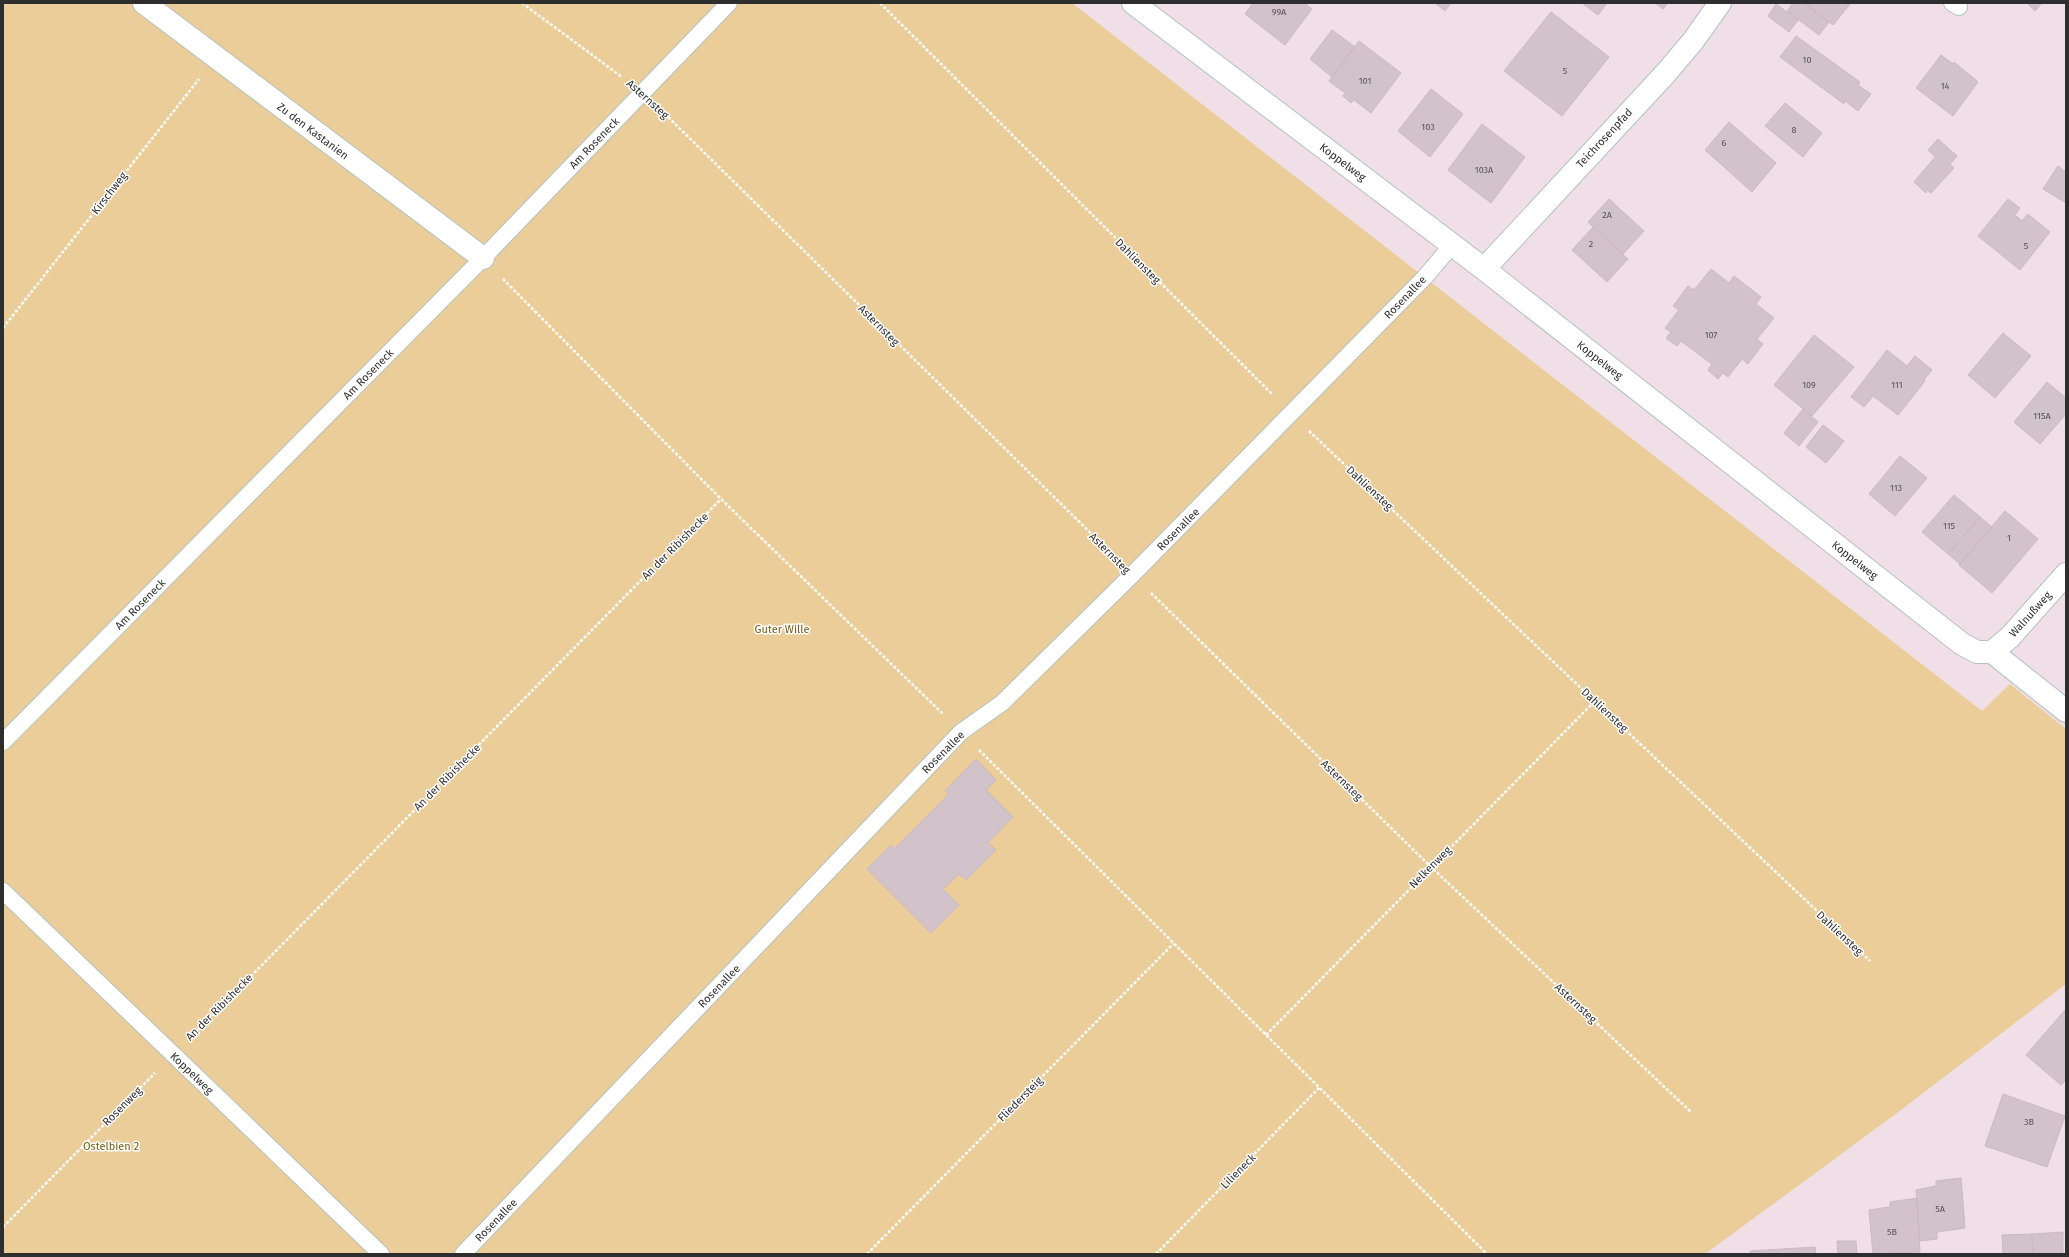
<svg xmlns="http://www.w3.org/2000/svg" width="2069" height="1257" font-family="'Fira Sans',sans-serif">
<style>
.green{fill:#eacd98}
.building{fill:#d2c3ca;stroke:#ccb8c0}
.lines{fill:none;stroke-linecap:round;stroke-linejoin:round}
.service-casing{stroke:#b3c2bf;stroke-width:18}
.minor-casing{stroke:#b3c2bf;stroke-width:24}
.path{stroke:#fff;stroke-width:2.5;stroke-dasharray:3 2;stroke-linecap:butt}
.service{stroke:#fff;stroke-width:16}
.minor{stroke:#fff;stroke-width:22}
.labels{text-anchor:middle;stroke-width:3;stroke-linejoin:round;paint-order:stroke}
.number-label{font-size:9px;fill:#575355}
.street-label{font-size:11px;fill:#2e2e2e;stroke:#fff}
.park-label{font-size:11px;fill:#745e14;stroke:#fff}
</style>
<rect width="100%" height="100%" fill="#f0dfe7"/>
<path class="green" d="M3,3H1072L1982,711L2010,684L2066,729V984L1897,1113L1705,1254H3Z"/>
<path class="building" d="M1253,3H1304L1312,9L1285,45L1245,14Z
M1435,3H1451L1445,11Z
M1582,3H1607L1598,15Z
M1655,3H1668L1663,9Z
M1793,3H1804L1829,22L1819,35L1787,11Z
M1804,3H1851L1833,25Z
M2027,3H2042L2035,11Z
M1776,4L1798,20L1789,32L1768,16Z
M1551,12L1609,57L1562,116L1504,71Z
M1332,30L1355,47L1332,77L1310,59Z
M1796,36L1860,82L1858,85L1871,94L1858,111L1845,101L1844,104L1780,57Z
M1359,41L1401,73L1371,113L1354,100L1351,103L1343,96L1345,93L1329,81Z
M1941,55L1953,64L1954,62L1978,82L1953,116L1916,88Z
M1431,89L1463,114L1430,157L1398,131Z
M1785,103L1822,133L1803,157L1765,126Z
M1729,122L1776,163L1752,192L1705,150Z
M1482,124L1525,157L1491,203L1448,170Z
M1938,139L1957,156L1950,164L1954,168L1931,193L1927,190L1926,193L1914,182L1935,157L1928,150Z
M2058,166L2066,172V203L2043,189Z
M1609,199L1644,231L1623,254L1588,222Z
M2008,199L2020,208L2015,215L2022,221L2028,214L2050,232L2020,270L1978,236Z
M1593,227L1628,259L1607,282L1572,250Z
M1711,269L1729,283L1734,276L1761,297L1756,304L1774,318L1757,339L1763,344L1748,364L1742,359L1728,377L1723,373L1718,379L1708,370L1712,364L1681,341L1677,346L1666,338L1671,332L1665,328L1679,310L1673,306L1688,286L1694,290Z
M2003,333L2031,356L1995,398L1968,375Z
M1814,335L1854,367L1812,416L1774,385Z
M1887,350L1907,366L1915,356L1932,370L1924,380L1925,381L1898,415L1873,396L1864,407L1851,397Z
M2047,382L2066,398V414L2040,444L2014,422Z
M1803,409L1818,422L1799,446L1784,433Z
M1823,425L1844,441L1826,463L1806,447Z
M1900,456L1927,478L1895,516L1869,494Z
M1954,495L1980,517L1948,554L1922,532Z
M2005,511L2038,539L1992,593L1959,565Z
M1980,517L1992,527L1960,564L1948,554Z
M976,759L996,780L986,790L1013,817L988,843L996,850L966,880L959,874L943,889L959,905L931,933L867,869L891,845L894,849L949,794L945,791Z
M2066,1009V1080L2061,1085L2026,1055Z
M2003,1094L2065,1116L2047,1167L1985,1146Z
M1961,1178L1965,1228L1937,1232V1239L1920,1241L1916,1190L1936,1186V1181Z
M1917,1198L1920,1252L1873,1254L1869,1210L1890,1207V1202Z
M2063,1232V1254H2033L2032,1234Z
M2032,1234L2033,1254H2003L2002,1235Z
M1837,1241H1856L1857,1254H1838Z
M1815,1247L1816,1254H1751L1750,1251Z"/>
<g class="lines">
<g class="service-casing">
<path id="service" d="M1952,3L1959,7
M3,742L483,258L729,3
M3,891L381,1254
M463,1254L961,732L1002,703L1132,575L1425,277L1452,245"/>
</g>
<g class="minor-casing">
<path id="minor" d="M144,3L483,258
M1133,3L1484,269L1962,644L1977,652H1992L2066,711
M1484,269L1666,73L1693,41L1720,3
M1992,652L2010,637L2066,574"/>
</g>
<path class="path" d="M522,3L622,77
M880,3L1273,395
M661,110L1115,557
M503,279L721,499L943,714
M3,328L199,79
M1309,431L1870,961
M1151,593L1430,866L1691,1112
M979,750L1487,1254
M1266,1035L1595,701
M191,1037L721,499
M3,1227L155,1073
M867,1254L1173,944
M1156,1254L1319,1088"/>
<use href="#service" class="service"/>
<use href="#minor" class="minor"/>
</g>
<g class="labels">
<g class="number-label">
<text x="1279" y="15">99A</text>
<text x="1807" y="63">10</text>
<text x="1565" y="74">5</text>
<text x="1365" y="84">101</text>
<text x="1945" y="89">14</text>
<text x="1428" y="130">103</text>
<text x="1794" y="133">8</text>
<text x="1724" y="146">6</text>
<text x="1484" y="173">103A</text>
<text x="1607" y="218">2A</text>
<text x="1591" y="247">2</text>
<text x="2026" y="249">5</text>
<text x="1711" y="338">107</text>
<text x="1809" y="388">109</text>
<text x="1897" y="388">111</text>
<text x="2042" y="419">115A</text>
<text x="1896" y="491">113</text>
<text x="1949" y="529">115</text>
<text x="2009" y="541">1</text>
<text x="2029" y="1125">3B</text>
<text x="1940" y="1212">5A</text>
<text x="1892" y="1235">5B</text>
</g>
<g class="street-label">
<text transform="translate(648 99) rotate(42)" y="4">Asternsteg</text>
<text transform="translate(313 131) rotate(37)" y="4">Zu den Kastanien</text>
<text transform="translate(1604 138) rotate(-47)" y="4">Teichrosenpfad</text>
<text transform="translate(594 143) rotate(-46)" y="4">Am Roseneck</text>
<text transform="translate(1343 162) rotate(37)" y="4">Koppelweg</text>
<text transform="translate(109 193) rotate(-52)" y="4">Kirschweg</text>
<text transform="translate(1138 261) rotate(45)" y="4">Dahliensteg</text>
<text transform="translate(1405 297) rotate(-46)" y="4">Rosenallee</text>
<text transform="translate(879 325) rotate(45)" y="4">Asternsteg</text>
<text transform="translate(1600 360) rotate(38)" y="4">Koppelweg</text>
<text transform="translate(368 374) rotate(-45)" y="4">Am Roseneck</text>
<text transform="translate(1370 488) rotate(43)" y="4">Dahliensteg</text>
<text transform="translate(1178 529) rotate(-45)" y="4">Rosenallee</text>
<text transform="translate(675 546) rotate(-45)" y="4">An der Ribishecke</text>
<text transform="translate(1110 553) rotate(45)" y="4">Asternsteg</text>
<text transform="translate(1855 560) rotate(38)" y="4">Koppelweg</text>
<text transform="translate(140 604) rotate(-45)" y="4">Am Roseneck</text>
<text transform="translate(2030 614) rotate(-48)" y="4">Walnußweg</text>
<text transform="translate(1605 710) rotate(43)" y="4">Dahliensteg</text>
<text transform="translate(943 752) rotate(-45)" y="4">Rosenallee</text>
<text transform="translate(447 777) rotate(-45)" y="4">An der Ribishecke</text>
<text transform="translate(1342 780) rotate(44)" y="4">Asternsteg</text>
<text transform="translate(1430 867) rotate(-45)" y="4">Nelkenweg</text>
<text transform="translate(1840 933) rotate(43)" y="4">Dahliensteg</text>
<text transform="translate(719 986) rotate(-46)" y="4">Rosenallee</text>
<text transform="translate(1576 1003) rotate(43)" y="4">Asternsteg</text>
<text transform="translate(219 1007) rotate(-45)" y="4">An der Ribishecke</text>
<text transform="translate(192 1073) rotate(44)" y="4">Koppelweg</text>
<text transform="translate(1020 1099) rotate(-45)" y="4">Fliedersteig</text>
<text transform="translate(122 1106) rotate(-45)" y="4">Rosenweg</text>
<text transform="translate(1238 1171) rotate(-45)" y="4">Lilieneck</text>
<text transform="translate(496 1220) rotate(-46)" y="4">Rosenallee</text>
</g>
<g class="park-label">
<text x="782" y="633">Guter Wille</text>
<text x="111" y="1150">Ostelbien 2</text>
</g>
</g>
<rect width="2069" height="1257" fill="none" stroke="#2e2e2e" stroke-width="8"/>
</svg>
